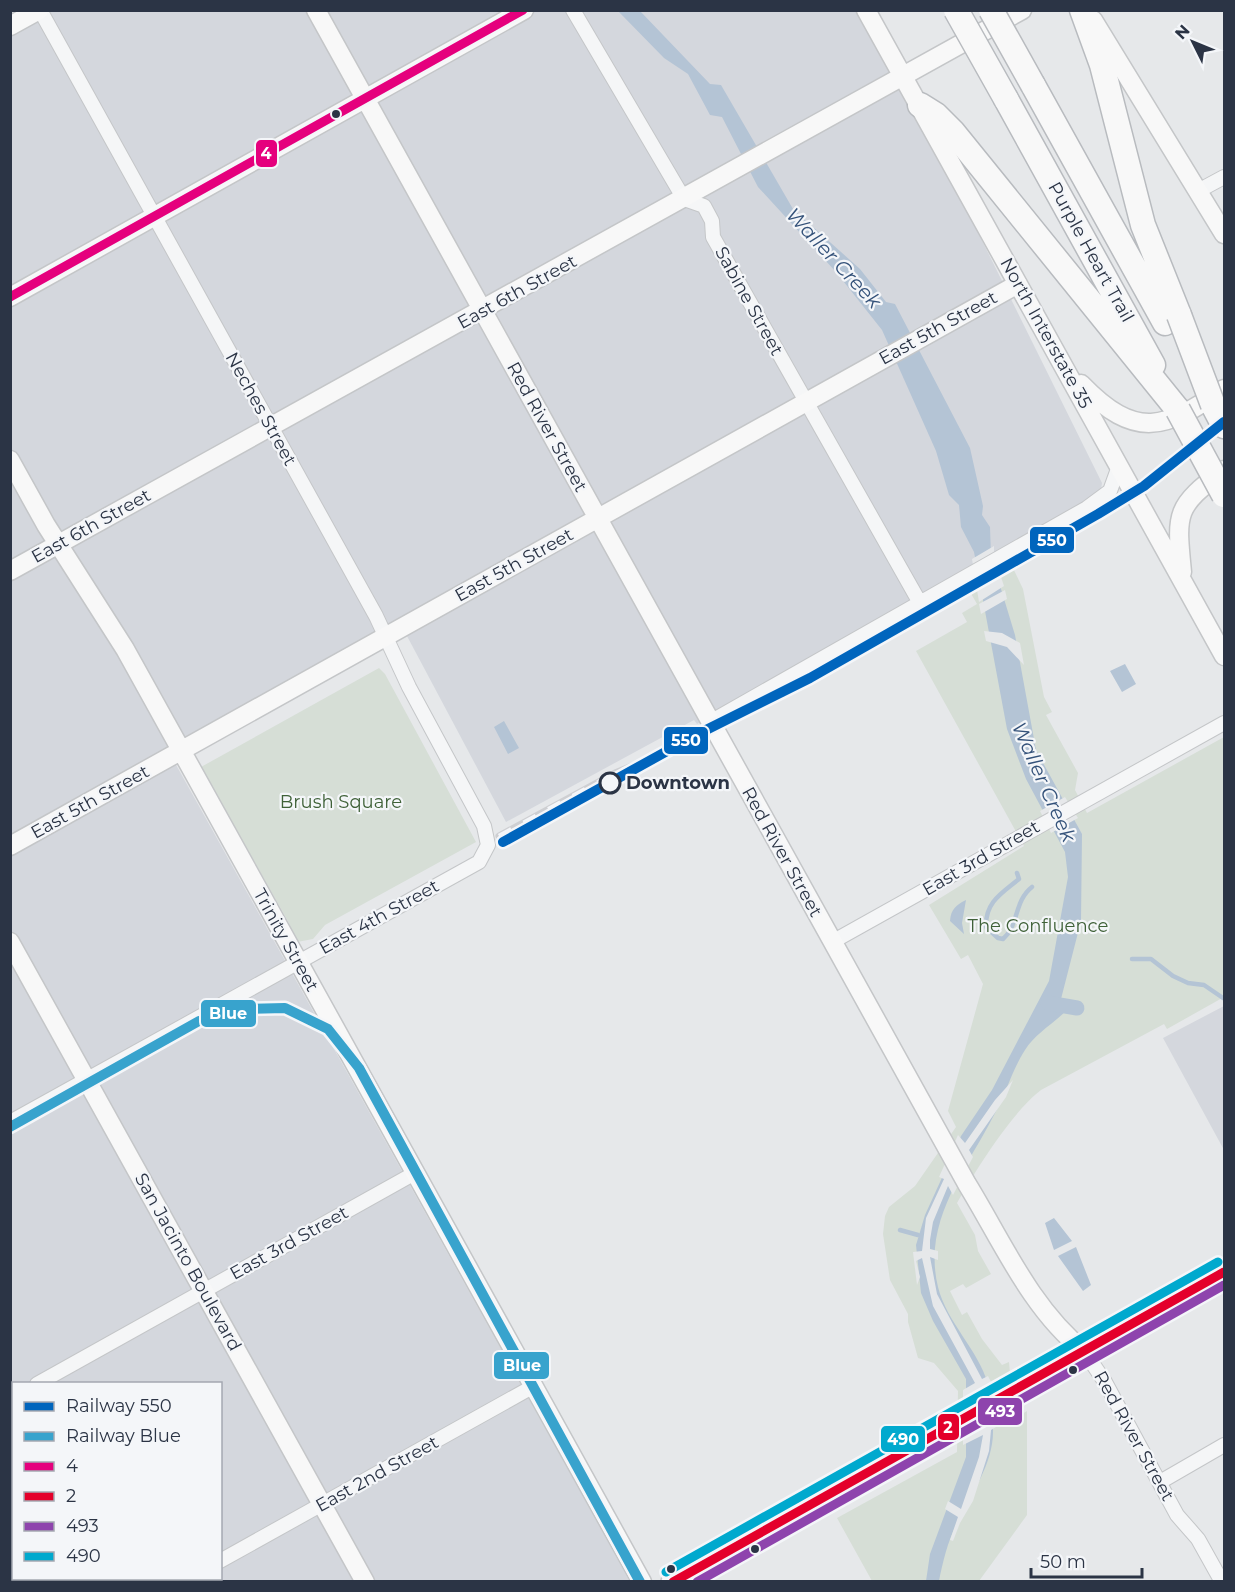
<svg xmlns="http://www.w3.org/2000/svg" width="1235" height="1592" font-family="Montserrat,sans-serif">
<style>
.built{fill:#d4d7dd;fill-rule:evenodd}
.green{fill:#d6ded6}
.water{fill:#b4c4d5}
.pier{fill:#e6e8ea}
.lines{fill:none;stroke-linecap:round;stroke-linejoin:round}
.stream{stroke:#b4c4d5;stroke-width:4.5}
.canal{stroke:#b4c4d5;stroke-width:15}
.street-casing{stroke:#c4c6c8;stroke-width:16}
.secondary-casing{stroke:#c4c6c8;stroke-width:21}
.primary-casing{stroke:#c2c5c8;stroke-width:24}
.highway-casing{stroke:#b8bbbf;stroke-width:27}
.street{stroke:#f5f6f7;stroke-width:14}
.secondary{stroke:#f8f8f8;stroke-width:18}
.primary{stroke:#f8f8f8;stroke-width:21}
.highway{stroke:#f8f8f8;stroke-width:24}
.rail-casing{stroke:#cecfd2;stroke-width:7}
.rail{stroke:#f4f6f9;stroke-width:4.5;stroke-dasharray:14;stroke-linecap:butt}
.highway-bridge-casing{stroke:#b8bbbf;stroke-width:27;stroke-linecap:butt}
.highway-bridge{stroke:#f8f8f8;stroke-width:24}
.bus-1-casing{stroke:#f4f6f9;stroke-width:14}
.bus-2-casing{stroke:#f4f6f9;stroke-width:14}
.bus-3-casing{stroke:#f4f6f9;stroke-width:14}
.bus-4-casing{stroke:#f4f6f9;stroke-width:14}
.bus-1{stroke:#e5007d;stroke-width:9}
.bus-2{stroke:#e4002b;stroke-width:9}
.bus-3{stroke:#8e44ad;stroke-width:9}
.bus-4{stroke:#00a9ce;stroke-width:9}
.rail-1-casing{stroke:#f4f6f9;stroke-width:15}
.rail-2-casing{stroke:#f4f6f9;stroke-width:15}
.rail-1{stroke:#0065bd;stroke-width:10}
.rail-2{stroke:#38a3cd;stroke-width:10}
.bus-dot{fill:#2b3445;stroke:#f4f6f9;stroke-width:2}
.stop-dot{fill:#f4f6f9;stroke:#2b3445;stroke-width:3}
.labels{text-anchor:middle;stroke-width:4.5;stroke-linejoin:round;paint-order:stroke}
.street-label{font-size:18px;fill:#2b3445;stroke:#f4f6f9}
.stop-label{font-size:18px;font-weight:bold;fill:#2b3445;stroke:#f4f6f9;text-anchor:start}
.park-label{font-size:18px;fill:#3f6138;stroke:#f4f6f9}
.water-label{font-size:20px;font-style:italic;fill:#34527a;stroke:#f4f6f9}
.line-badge{stroke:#f4f6f9;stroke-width:2}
.badge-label{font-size:16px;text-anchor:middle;font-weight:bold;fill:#fff}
</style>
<rect width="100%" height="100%" fill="#e6e8ea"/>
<path class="built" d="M11,11H858L908,91L1102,483L1101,490L1064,516L697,724L694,720L506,822L399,621L170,754L630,1581L11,1582ZM14,1384H220V1578H14Z
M1224,1006V1150L1163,1038Z"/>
<path class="green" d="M1012,566L1023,589L1044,697L1052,712L1046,715L1078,773L1075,790L1087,813L1224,737V997L1167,1029L1164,1024L1041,1090C1012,1112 975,1171 957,1203L975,1235L978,1251L991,1274L966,1288L963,1284L950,1291L962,1315L967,1312L982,1339L1002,1365L1009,1362L1014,1419L1027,1411V1515L979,1581H872L837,1518L957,1452L958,1391L934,1363L918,1358L908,1322V1314L890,1280L883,1234L885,1216L889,1207L915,1186L956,1127L948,1111L983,984L968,955L961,959L929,905L1024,846L916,651L967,622L962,613L977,604L969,590Z
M379,668L385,674L476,842L325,925L313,939L297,942L289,933V923L201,767Z"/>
<path class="water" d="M618,11H640L710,84L721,85L793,209L860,269L886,302L895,304L970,448L983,506L982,515L990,527L991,556L1015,635L1036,750L1082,834L1081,921L1061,999L1067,1003V1010C1054,1023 1035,1034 1025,1050C1012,1070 1006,1094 994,1115C966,1170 922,1221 938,1287C947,1323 978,1349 988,1384C992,1397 993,1415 993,1429C994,1463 972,1492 958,1521C948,1540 943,1561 939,1581H926L930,1554L966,1457V1379L933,1321L921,1293L916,1245L925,1215L961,1136L992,1090L1049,981L1068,877L1065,852L1026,779L1007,729L974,552L961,527L959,505L949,495L936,451L882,330L836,272L758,187L722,117L710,115L688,74L664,58Z
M1125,664L1136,684L1122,692L1110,671Z
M504,721L519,748L508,754L494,727Z
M966,900L962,923L964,934L950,921C951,909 956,905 966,900Z
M1054,1218L1072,1241L1054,1250L1045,1223Z
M1076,1247L1091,1285L1083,1291L1058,1256Z"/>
<path class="pier" d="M994,546V556L1004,586L979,602L972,559Z
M1005,590L1007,599L981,614L979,604Z
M984,631L1002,633L1020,643L1024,665L1007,647L986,641Z
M1065,797L1078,818L1051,833L1040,811Z
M1013,1080L1006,1097L969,1150L973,1157L953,1195L948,1186L933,1222L930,1240V1249L938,1251V1260L930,1257L937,1294L982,1379L988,1376L991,1382L996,1427L991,1430L989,1451L973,1501L960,1523L953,1541L950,1540L958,1517L945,1509L948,1501L961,1509L979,1457L983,1435L963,1445V1390L975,1383L933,1306L922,1258L916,1261L920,1277L917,1285L913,1252L922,1251L926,1218L944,1179L939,1177L958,1135L965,1143L995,1100Z"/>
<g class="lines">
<path class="stream" d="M1017,873L1019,879C1002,893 985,902 986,927L998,938L1003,939C1019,925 1014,901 1032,887
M1132,959H1151L1173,976L1188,983L1204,985L1223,998
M900,1230L918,1235"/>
<path class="canal" d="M1048,1003L1077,1008"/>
<g class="street-casing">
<path id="street" d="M573,10L684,199L704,206L712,221L713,237L920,603
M1198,191L1224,177
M710,722L1087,508L1110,491L1119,466
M832,942L1224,723
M10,1122L479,862L488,845L484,826L409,687L376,616L40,10
M1084,1351L1105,1382L1177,1515L1198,1539L1222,1582
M37,1384L415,1173
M10,1398L14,1397
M10,1433L14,1438
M1160,1482L1224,1445
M220,1561L534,1386
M91,1578L93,1582
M184,1582L189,1578"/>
</g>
<g class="secondary-casing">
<path id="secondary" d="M316,10L967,1184C1002,1241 1031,1309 1084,1351
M866,10L1224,656
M1093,20L1224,234
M10,26L39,10
M10,297L524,10
M1081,384C1136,441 1165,429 1224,389
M10,460L46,525L125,649L642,1582
M10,571L1022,10
M1182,572C1176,512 1175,507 1224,470
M10,846L1018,284
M10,942L365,1582"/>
</g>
<g class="primary-casing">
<path id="primary" d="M672,1582L1224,1272"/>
</g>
<g class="highway-casing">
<path id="highway" d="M1082,10L1102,65L1143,225L1179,315
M1033,85L1165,323
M1006,99L1153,365
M920,105L936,115L953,132L1178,410
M1213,405L1224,426"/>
</g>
<use href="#street" class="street"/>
<use href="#secondary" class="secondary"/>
<use href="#primary" class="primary"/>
<use href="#highway" class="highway"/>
<g class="rail-casing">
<path id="rail" d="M499,836L615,773L666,752"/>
</g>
<use href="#rail" class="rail"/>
<g class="highway-bridge-casing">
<path id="highway-bridge" d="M956,10L1006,99
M991,10L1033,85
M1179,315L1213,405
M1178,410L1224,495"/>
</g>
<use href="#highway-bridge" class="highway-bridge"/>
<g class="bus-1-casing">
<path id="bus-1" d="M10,297L523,10"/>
</g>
<g class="bus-2-casing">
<path id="bus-2" d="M673,1582L1224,1272"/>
</g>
<g class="bus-3-casing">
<path id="bus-3" d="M697,1582L1224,1285"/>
</g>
<g class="bus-4-casing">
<path id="bus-4" d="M666,1572L1218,1262"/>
</g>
<use href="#bus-1" class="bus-1"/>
<use href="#bus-2" class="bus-2"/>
<use href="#bus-3" class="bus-3"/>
<use href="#bus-4" class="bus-4"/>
<g class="rail-1-casing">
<path id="rail-1" d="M503,842L696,735L810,678L1098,514L1144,486L1224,422"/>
</g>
<g class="rail-2-casing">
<path id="rail-2" d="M10,1127L199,1021L244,1009L285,1008L328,1029L359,1068L640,1582"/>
</g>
<use href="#rail-1" class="rail-1"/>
<use href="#rail-2" class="rail-2"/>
</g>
<g class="bus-dot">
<circle cx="336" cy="114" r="5"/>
<circle cx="1073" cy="1370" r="5"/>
<circle cx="755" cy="1549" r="5"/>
<circle cx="671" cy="1569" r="5"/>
</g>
<circle class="stop-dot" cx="610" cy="783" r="10"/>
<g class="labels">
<g class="street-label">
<text transform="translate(1091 252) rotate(61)" y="6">Purple Heart Trail</text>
<text transform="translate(517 292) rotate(-29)" y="6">East 6th Street</text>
<text transform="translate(749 301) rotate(61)" y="6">Sabine Street</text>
<text transform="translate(938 328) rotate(-29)" y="6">East 5th Street</text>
<text transform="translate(1046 333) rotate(61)" y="6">North Interstate 35</text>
<text transform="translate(261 409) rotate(61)" y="6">Neches Street</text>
<text transform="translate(547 427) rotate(61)" y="6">Red River Street</text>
<text transform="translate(91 526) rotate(-29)" y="6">East 6th Street</text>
<text transform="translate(514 565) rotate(-29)" y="6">East 5th Street</text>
<text transform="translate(90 802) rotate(-29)" y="6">East 5th Street</text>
<text transform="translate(782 852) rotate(61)" y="6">Red River Street</text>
<text transform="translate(981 858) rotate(-30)" y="6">East 3rd Street</text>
<text transform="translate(379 917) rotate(-29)" y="6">East 4th Street</text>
<text transform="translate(286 940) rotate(61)" y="6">Trinity Street</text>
<text transform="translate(289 1243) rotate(-29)" y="6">East 3rd Street</text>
<text transform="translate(188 1262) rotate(61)" y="6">San Jacinto Boulevard</text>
<text transform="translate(1134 1436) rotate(61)" y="6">Red River Street</text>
<text transform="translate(377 1474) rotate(-29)" y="6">East 2nd Street</text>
</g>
<g class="stop-label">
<text x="626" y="789">Downtown</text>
</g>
<g class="park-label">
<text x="341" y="808">Brush Square</text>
<text x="1038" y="932">The Confluence</text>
</g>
<g class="water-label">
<text transform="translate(834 258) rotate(47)" y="7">Waller Creek</text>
<text transform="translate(1044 782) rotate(66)" y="7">Waller Creek</text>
</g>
</g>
<g class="line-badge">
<rect x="255" y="139" width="23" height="29" rx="6" fill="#e5007d"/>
<rect x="1029" y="526" width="46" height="28" rx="6" fill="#0065bd"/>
<rect x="663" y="726" width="46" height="29" rx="6" fill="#0065bd"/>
<rect x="200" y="999" width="57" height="29" rx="6" fill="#38a3cd"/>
<rect x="493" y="1351" width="57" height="29" rx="6" fill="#38a3cd"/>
<rect x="977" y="1397" width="46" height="29" rx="6" fill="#8e44ad"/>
<rect x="937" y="1413" width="23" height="28" rx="6" fill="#e4002b"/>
<rect x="880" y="1425" width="46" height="28" rx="6" fill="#00a9ce"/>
</g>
<g class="badge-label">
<text x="266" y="159">4</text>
<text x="1052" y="546">550</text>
<text x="686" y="746">550</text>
<text x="228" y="1019">Blue</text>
<text x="522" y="1371">Blue</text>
<text x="1000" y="1417">493</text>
<text x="948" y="1433">2</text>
<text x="903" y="1445">490</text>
</g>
<rect width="1235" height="1592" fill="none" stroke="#2b3445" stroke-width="24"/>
<rect x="12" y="1382" width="210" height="198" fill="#f4f6f9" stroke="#a4a8b1" stroke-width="1.5"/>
<rect x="24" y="1402" width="30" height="9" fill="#0065bd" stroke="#a4a8b1" stroke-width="1.5"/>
<text x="66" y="1412" font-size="18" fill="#2b3445">Railway 550</text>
<rect x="24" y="1432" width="30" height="9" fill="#38a3cd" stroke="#a4a8b1" stroke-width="1.5"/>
<text x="66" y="1442" font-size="18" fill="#2b3445">Railway Blue</text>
<rect x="24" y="1462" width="30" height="9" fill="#e5007d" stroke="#a4a8b1" stroke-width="1.5"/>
<text x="66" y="1472" font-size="18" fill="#2b3445">4</text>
<rect x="24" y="1492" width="30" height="9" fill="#e4002b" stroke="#a4a8b1" stroke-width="1.5"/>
<text x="66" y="1502" font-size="18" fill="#2b3445">2</text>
<rect x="24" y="1522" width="30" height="9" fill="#8e44ad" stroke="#a4a8b1" stroke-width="1.5"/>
<text x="66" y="1532" font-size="18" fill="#2b3445">493</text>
<rect x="24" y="1552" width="30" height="9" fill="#00a9ce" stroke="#a4a8b1" stroke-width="1.5"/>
<text x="66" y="1562" font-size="18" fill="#2b3445">490</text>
<g transform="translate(1193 42) rotate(313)" stroke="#f4f6f9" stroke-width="4.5" paint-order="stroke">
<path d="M0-4.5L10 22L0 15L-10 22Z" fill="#2b3445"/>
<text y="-9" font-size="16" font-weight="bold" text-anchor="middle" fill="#2b3445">N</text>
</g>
<path d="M1031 1568v9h111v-9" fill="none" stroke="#2b3445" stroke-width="3"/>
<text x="1040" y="1568" font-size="18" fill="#2b3445" stroke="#f4f6f9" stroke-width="4.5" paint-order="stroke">50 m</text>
</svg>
